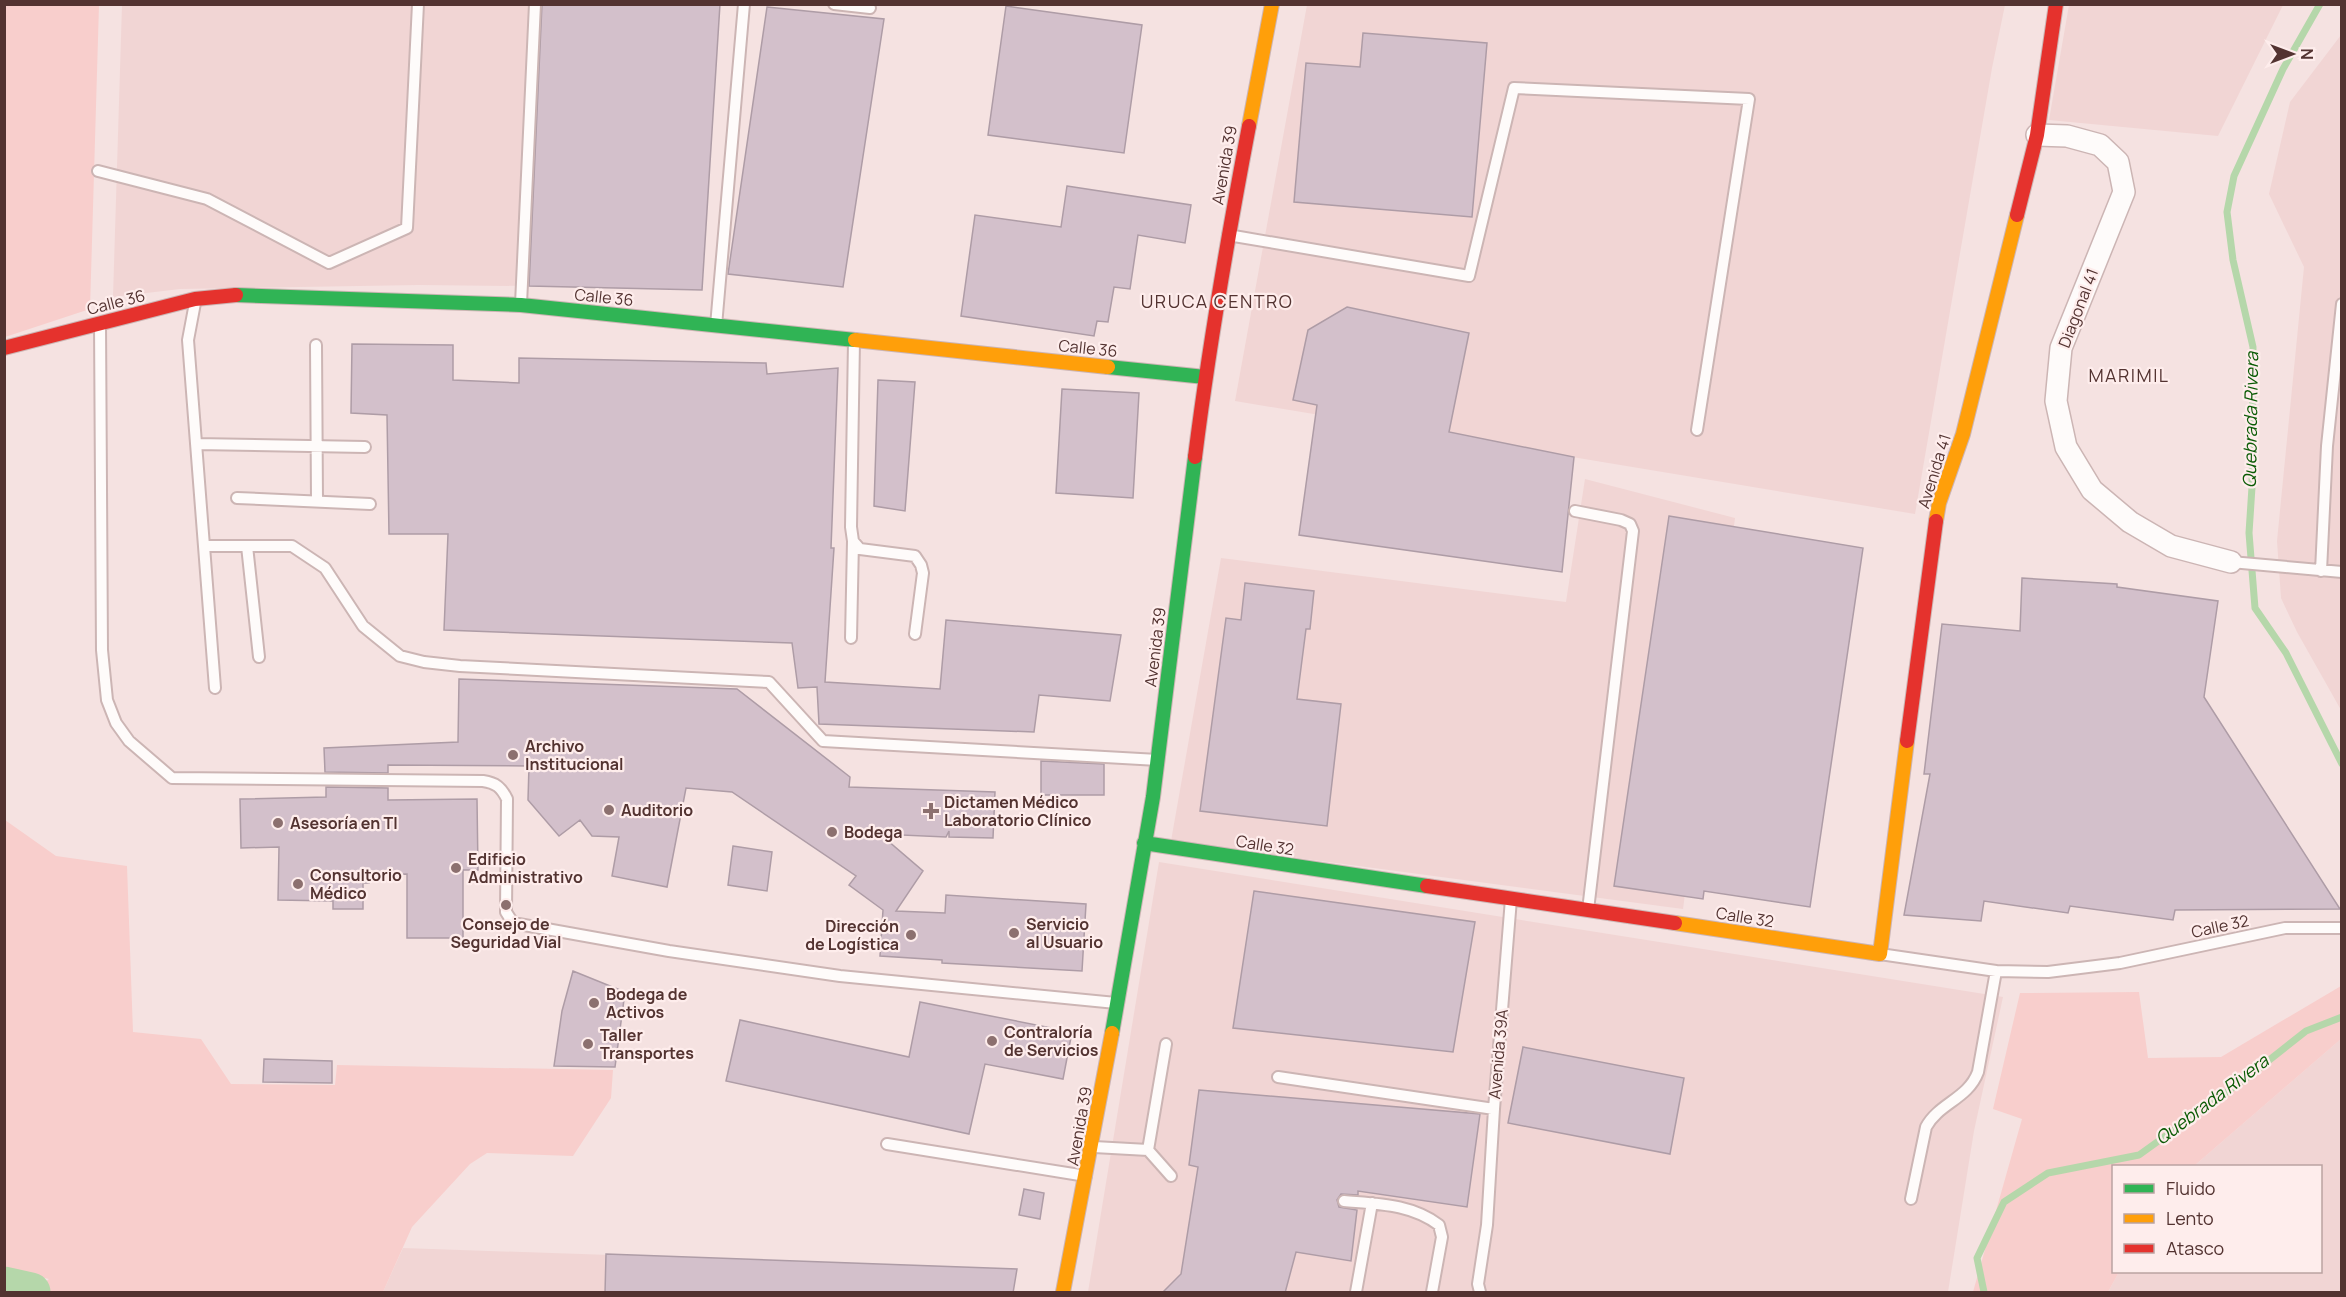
<svg xmlns="http://www.w3.org/2000/svg" width="2346" height="1297" font-family="Manrope,sans-serif">
<style>
.built{fill:#f1d5d4}
.green{fill:#f8cecc}
.lines{fill:none;stroke-linecap:round;stroke-linejoin:round}
.stream{stroke:#b5d7aa;stroke-width:7}
.river{stroke:#b5d7aa;stroke-width:39}
.building{fill:#d3c0cb;stroke:#ae9ca6;stroke-width:1.5}
.lane-casing{stroke:#ccb5b4;stroke-width:14}
.street-casing{stroke:#ccb5b4;stroke-width:24}
.fast-casing{stroke:#ccb5b4;stroke-width:16}
.slow-casing{stroke:#ccb5b4;stroke-width:16}
.jam-casing{stroke:#ccb5b4;stroke-width:16}
.lane{stroke:#fefbfa;stroke-width:10}
.street{stroke:#fefbfa;stroke-width:21}
.fast{stroke:#30b455;stroke-width:14}
.slow{stroke:#ff9f0a;stroke-width:14}
.jam{stroke:#e5322d;stroke-width:14}
.poi-dot{fill:#8c706f;stroke:#feedec;stroke-width:2}
.labels{text-anchor:middle;stroke-width:4.5;stroke-linejoin:round;paint-order:stroke}
.street-label{font-size:16px;fill:#533331;stroke:#feedec}
.poi-label{font-size:16px;font-weight:bold;fill:#533331;stroke:#feedec;text-anchor:start}
.neighbourhood-label{font-size:18px;letter-spacing:1.5px;fill:#533331;stroke:#feedec}
.water-label{font-size:18px;font-style:italic;fill:#0b5b05;stroke:#feedec}
</style>
<rect width="100%" height="100%" fill="#f5e2e1"/>
<path class="built" d="M122,5H639L627,287L419,285L180,289L113,297Z
M1307,5H2005L1992,68L1915,514L1235,401Z
M2069,5H2283L2218,136L2049,120Z
M2341,35V710L2297,632L2281,598L2277,541L2304,267L2269,194L2290,102Z
M1585,479L1735,518L1683,909L1171,841L1221,558L1566,602Z
M1159,862L2003,997L1974,1131L1948,1292H1088Z
M2341,1039V1292H2108L2119,1272H2320V1166H2194Z
M403,1248L1017,1269L1013,1292H383Z"/>
<path class="green" d="M4,5H99L90,309L5,337Z
M5,820L56,856L127,866L133,1032L201,1039L231,1084L335,1085L337,1065L613,1070L611,1098L573,1156L487,1153L470,1164L412,1227L383,1292H31L49,1279L5,1269Z
M2341,986V1039L2194,1166H2114V1272H2119L2108,1292H1973L2022,1119L1993,1109L2020,993L2139,992L2148,1058L2221,1057Z"/>
<g class="lines">
<path class="stream" d="M2320,4L2283,69L2234,176L2227,212L2233,260L2253,347L2252,487L2249,533L2255,608L2286,653L2342,764
M1984,1292L1977,1258L2004,1202L2048,1173L2139,1155L2249,1076L2306,1031L2342,1017"/>
<path class="river" d="M4,1286L31,1292"/>
</g>
<path class="building" d="M542,4H720L702,290L529,286Z
M1006,6L1142,25L1124,153L988,135Z
M767,7L884,19L843,287L728,274Z
M1363,33L1487,43L1472,217L1294,202L1306,63L1360,67Z
M1067,186L1191,205L1185,243L1138,235L1130,289L1114,287L1108,322L1097,321L1094,336L961,316L975,215L1061,227Z
M1347,307L1469,333L1449,432L1574,457L1562,572L1299,535L1317,405L1293,400L1308,330Z
M352,344L453,345V380L519,383V358L766,363L767,374L838,368L831,548H834L825,682L940,689L946,620L1121,635L1110,701L1039,695L1034,732L819,724L817,687L798,688L792,643L444,630L448,534H389L387,415L351,413Z
M878,380L915,382L905,511L874,506Z
M1062,389L1139,393L1133,498L1056,493Z
M1669,516L1863,548L1810,907L1704,891L1703,899L1614,886Z
M2022,578L2117,584V587L2218,601L2204,697L2340,909L2175,910L2173,920L2070,906L2068,913L1984,901L1981,921L1904,915L1930,774H1924L1942,624L2020,631Z
M1245,583L1314,591L1310,629H1306L1297,699L1341,704L1327,826L1200,811L1226,618L1241,620Z
M459,679L737,689L850,777L849,787L995,792L993,838L949,837V831L946,837L880,834L923,871L896,911L945,913L946,895L1086,904L1082,971L942,963V960L880,956L883,910L849,885L856,876L732,792L686,788L667,887L612,876L619,837L592,836L580,820L559,836L528,800L529,766L388,765V773L325,772L324,748L458,742Z
M1041,761L1104,764V795H1041Z
M326,787L388,788V800L477,799L478,870H463V938H407V874L369,875V883H363V909H333V901L278,900L279,847L241,848L240,799L326,797Z
M733,846L772,852L767,891L728,885Z
M1254,891L1475,922L1453,1052L1233,1028Z
M573,971L625,992L615,1067L554,1066L562,1011Z
M920,1002L1072,1032L1063,1079L985,1064L969,1134L726,1081L740,1020L909,1057Z
M1523,1047L1684,1078L1670,1154L1508,1123Z
M264,1059L332,1061V1083L263,1082Z
M1199,1090L1480,1114L1467,1207L1358,1191V1195L1341,1194L1337,1200L1339,1207L1357,1210L1351,1261L1296,1252L1285,1293H1162L1181,1274L1198,1167L1189,1165Z
M1024,1189L1044,1193L1040,1219L1019,1215Z
M606,1254L1017,1269L1013,1293H605Z"/>
<g class="lines">
<g class="lane-casing">
<path id="lane" d="M834,4L870,8
M98,171L207,199L329,263L407,228L418,4
M1228,235L1469,276L1514,88L1749,99L1697,430
M195,303L188,340L215,688
M521,304L535,4
M100,323L102,650L107,700L116,723L129,741L172,778L483,781C496,783 501,787 507,799L506,912L513,923L669,951L840,976L1116,1003
M716,326L744,4
M854,341L851,527L853,541L860,549L915,556L921,565L923,573L915,634
M316,345L317,501
M196,444L365,447
M237,498L370,504
M1575,511L1621,520L1630,524L1633,531L1588,910
M204,546H292L325,568L363,626L400,656L424,662L460,666L769,682L823,741L1158,760
M247,546L259,657
M2231,562L2342,572
M2321,571L2327,446L2342,304
M851,638L853,541
M1880,954L1996,971L2048,972L2120,963L2285,928H2342
M1278,1077L1494,1109
M887,1144L1086,1176
M1094,1147L1148,1150L1166,1044
M1148,1150L1171,1176
M1911,1199L1926,1127C1939,1103 1968,1099 1978,1072L1996,971
M1344,1201C1378,1204 1411,1204 1439,1225L1442,1237L1432,1292
M1356,1292L1372,1203
M1480,1292L1478,1284L1487,1225L1494,1109L1511,899"/>
</g>
<g class="street-casing">
<path id="street" d="M2037,135L2067,136L2100,145L2118,162L2124,192L2061,348L2056,401L2066,447L2092,490L2130,522L2171,546L2231,562"/>
</g>
<g class="fast-casing">
<path id="fast" d="M236,295L521,305L855,340
M1108,367L1205,377
M1144,843L1427,886
M1112,1033L1153,797L1195,457"/>
</g>
<g class="slow-casing">
<path id="slow" d="M1249,126L1272,4
M855,340L1108,367
M1936,521L1939,503L1963,434L2017,215
M1675,923L1880,954L1907,741
M1063,1292L1112,1033"/>
</g>
<g class="jam-casing">
<path id="jam" d="M2017,215L2037,135L2056,4
M4,348L195,299L236,295
M1195,457C1209,346 1228,236 1249,126
M1907,741L1936,521
M1427,886L1675,923"/>
</g>
<use href="#lane" class="lane"/>
<use href="#street" class="street"/>
<use href="#fast" class="fast"/>
<use href="#slow" class="slow"/>
<use href="#jam" class="jam"/>
</g>
<g class="poi-dot">
<circle cx="513" cy="755" r="6"/>
<circle cx="609" cy="810" r="6"/>
<path d="M928 802h6v6h6v6h-6v6h-6v-6h-6v-6h6z"/>
<circle cx="278" cy="823" r="6"/>
<circle cx="832" cy="832" r="6"/>
<circle cx="456" cy="868" r="6"/>
<circle cx="298" cy="884" r="6"/>
<circle cx="506" cy="905" r="6"/>
<circle cx="1014" cy="933" r="6"/>
<circle cx="911" cy="935" r="6"/>
<circle cx="594" cy="1003" r="6"/>
<circle cx="992" cy="1041" r="6"/>
<circle cx="588" cy="1044" r="6"/>
</g>
<g class="labels">
<g class="street-label">
<text transform="translate(1224 165) rotate(-80)" y="6">Avenida 39</text>
<text transform="translate(604 297) rotate(6)" y="6">Calle 36</text>
<text transform="translate(116 302) rotate(-14)" y="6">Calle 36</text>
<text transform="translate(2078 308) rotate(-69)" y="6">Diagonal 41</text>
<text transform="translate(1088 348) rotate(6)" y="6">Calle 36</text>
<text transform="translate(1934 471) rotate(-73)" y="6">Avenida 41</text>
<text transform="translate(1155 647) rotate(-83)" y="6">Avenida 39</text>
<text transform="translate(1265 845) rotate(9)" y="6">Calle 32</text>
<text transform="translate(1745 917) rotate(9)" y="6">Calle 32</text>
<text transform="translate(2220 926) rotate(-12)" y="6">Calle 32</text>
<text transform="translate(1498 1054) rotate(-85)" y="6">Avenida 39A</text>
<text transform="translate(1079 1126) rotate(-80)" y="6">Avenida 39</text>
</g>
<g class="poi-label">
<text x="525" y="752">Archivo<tspan x="525" dy="18">Institucional</tspan></text>
<text x="944" y="808">Dictamen Médico<tspan x="944" dy="18">Laboratorio Clínico</tspan></text>
<text x="621" y="816">Auditorio</text>
<text x="290" y="829">Asesoría en TI</text>
<text x="844" y="838">Bodega</text>
<text x="468" y="865">Edificio<tspan x="468" dy="18">Administrativo</tspan></text>
<text x="310" y="881">Consultorio<tspan x="310" dy="18">Médico</tspan></text>
<text x="506" y="930" text-anchor="middle">Consejo de<tspan x="506" dy="18">Seguridad Vial</tspan></text>
<text x="1026" y="930">Servicio<tspan x="1026" dy="18">al Usuario</tspan></text>
<text x="899" y="932" text-anchor="end">Dirección<tspan x="899" dy="18">de Logística</tspan></text>
<text x="606" y="1000">Bodega de<tspan x="606" dy="18">Activos</tspan></text>
<text x="1004" y="1038">Contraloría<tspan x="1004" dy="18">de Servicios</tspan></text>
<text x="600" y="1041">Taller<tspan x="600" dy="18">Transportes</tspan></text>
</g>
<g class="neighbourhood-label">
<text x="1217" y="308">URUCA CENTRO</text>
<text x="2129" y="382">MARIMIL</text>
</g>
<g class="water-label">
<text transform="translate(2251 420) rotate(-89)" y="6">Quebrada Rivera</text>
<text transform="translate(2212 1100) rotate(-37)" y="6">Quebrada Rivera</text>
</g>
</g>
<rect width="2346" height="1297" fill="none" stroke="#533331" stroke-width="12"/>
<rect x="2112" y="1165" width="210" height="108" fill="#feedec" stroke="#baa3a1" stroke-width="1.5"/>
<rect x="2124" y="1184" width="30" height="9" fill="#30b455" stroke="#baa3a1" stroke-width="1.5"/>
<text x="2166" y="1195" font-size="18" fill="#533331">Fluido</text>
<rect x="2124" y="1214" width="30" height="9" fill="#ff9f0a" stroke="#baa3a1" stroke-width="1.5"/>
<text x="2166" y="1225" font-size="18" fill="#533331">Lento</text>
<rect x="2124" y="1244" width="30" height="9" fill="#e5322d" stroke="#baa3a1" stroke-width="1.5"/>
<text x="2166" y="1255" font-size="18" fill="#533331">Atasco</text>
<g transform="translate(2292 54) rotate(90)" stroke="#feedec" stroke-width="4.5" paint-order="stroke">
<path d="M0-4.5L10 22L0 15L-10 22Z" fill="#533331"/>
<text y="-9" font-size="16" font-weight="bold" text-anchor="middle" fill="#533331">N</text>
</g>
</svg>
